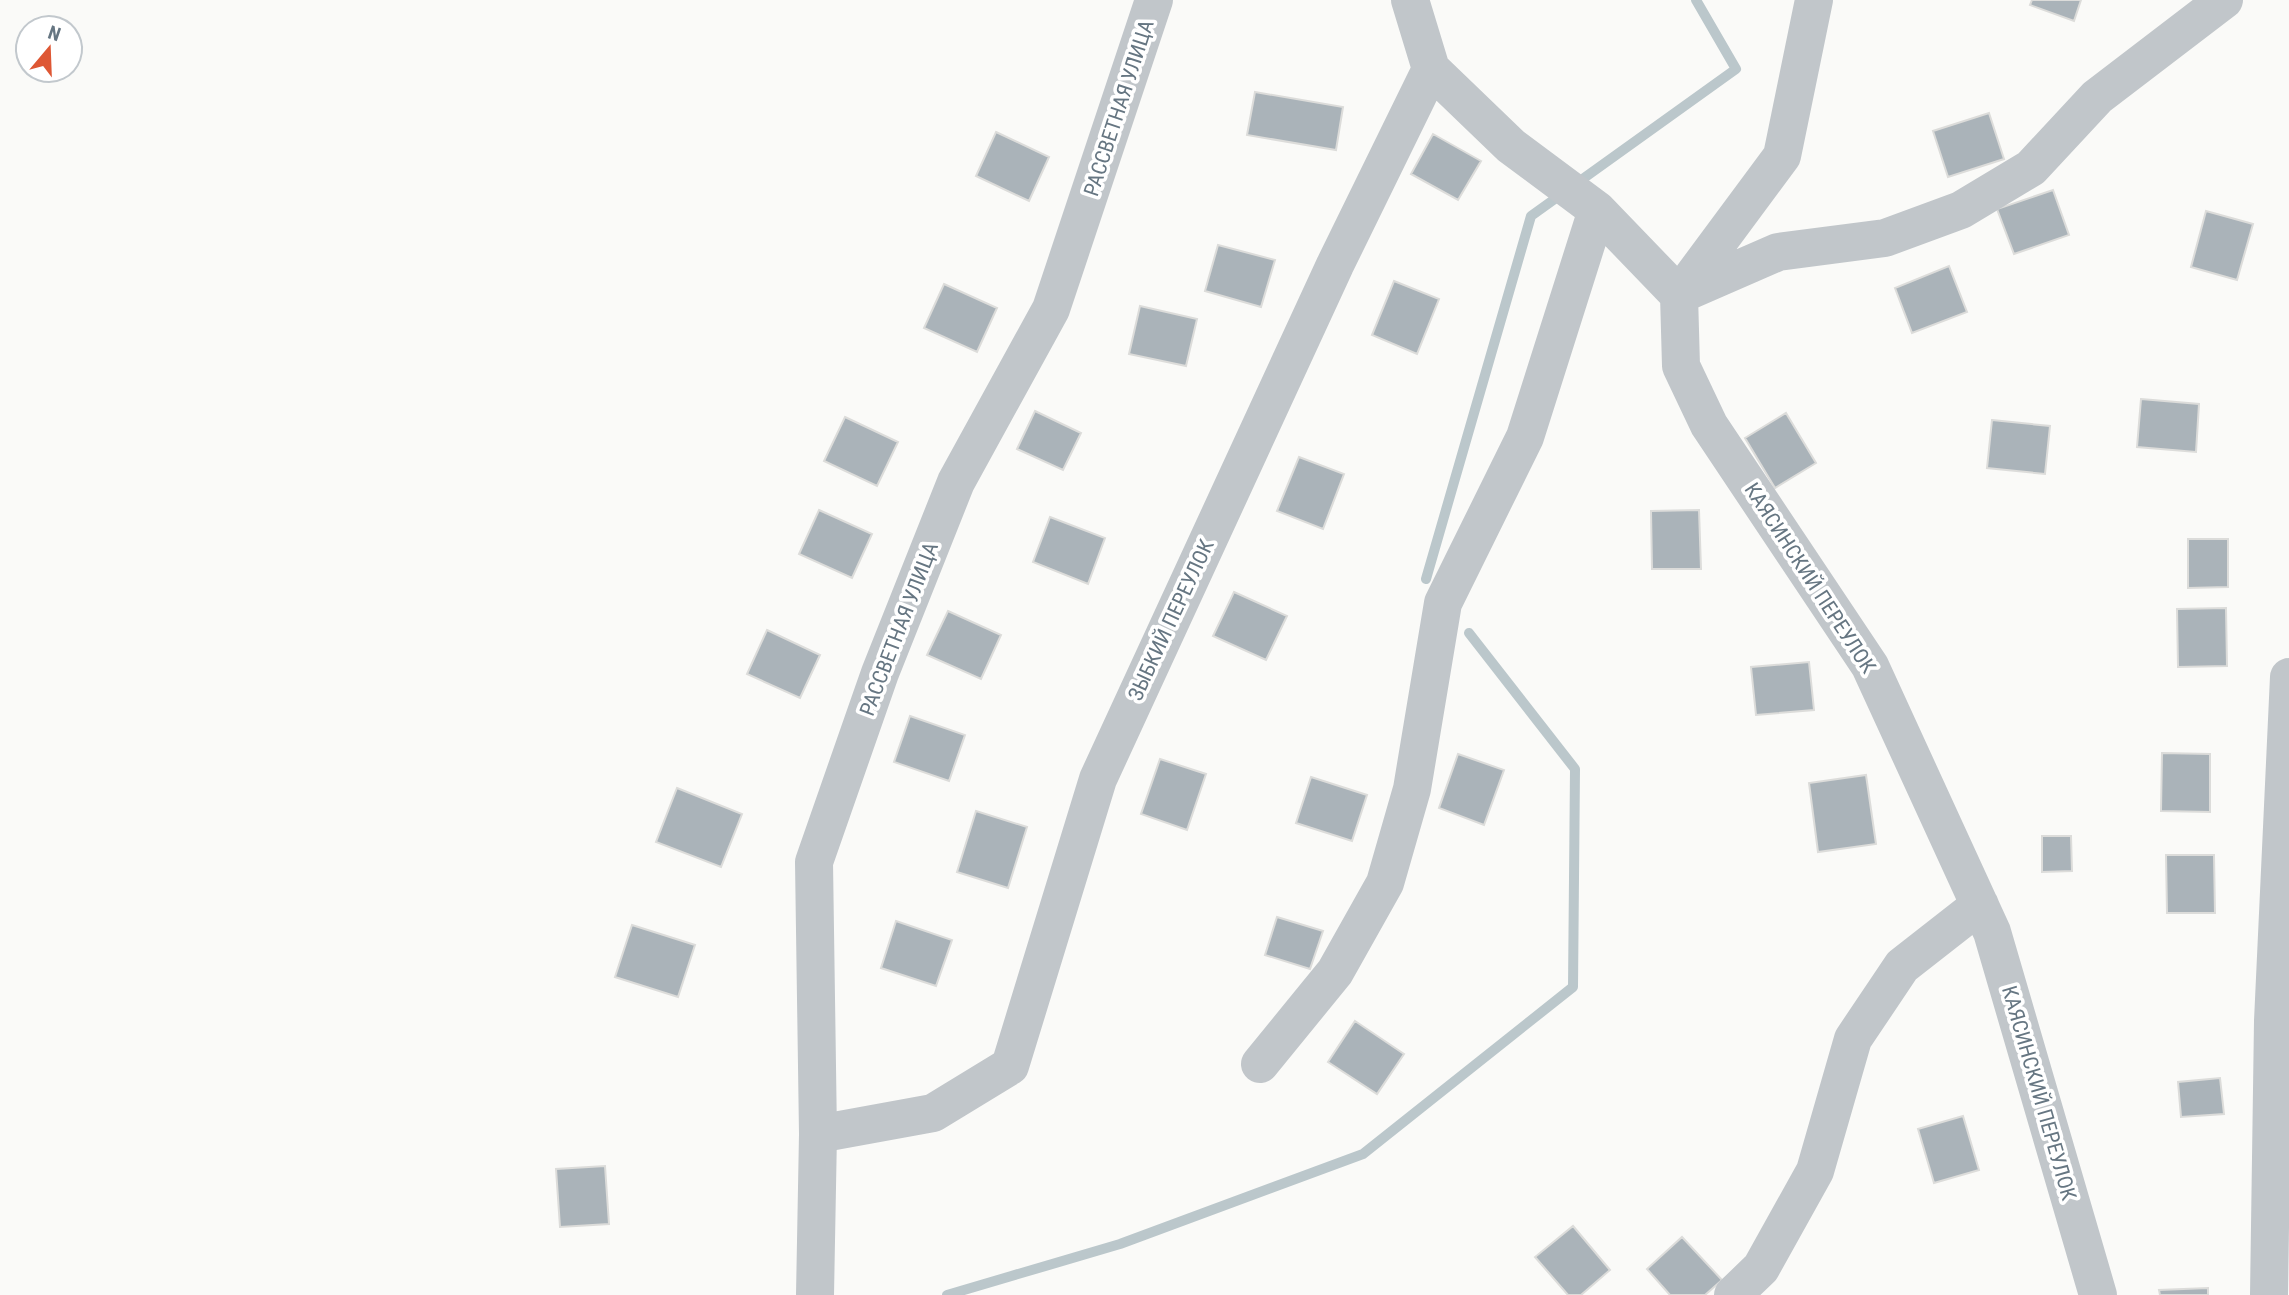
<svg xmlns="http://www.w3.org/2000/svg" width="2289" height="1295" font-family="'Roboto Condensed',sans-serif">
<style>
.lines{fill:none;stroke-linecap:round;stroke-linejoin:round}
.stream{stroke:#bbc7cb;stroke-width:10}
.building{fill:#aab3b9;stroke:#dcdcda;stroke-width:2}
.minor{stroke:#c1c6ca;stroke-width:38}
.labels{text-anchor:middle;stroke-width:7;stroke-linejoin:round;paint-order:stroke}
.street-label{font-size:21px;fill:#667682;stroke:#fff}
</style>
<rect width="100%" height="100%" fill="#fafaf8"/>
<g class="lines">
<path class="stream" d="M1426,579L1531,216L1736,69L1696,0
M947,1295L1120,1244L1363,1154L1573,987L1575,769L1469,633"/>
</g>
<path class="building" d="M2032,0H2081L2074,21L2030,5Z
M1255,92L1343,107L1336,150L1247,135Z
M1989,113L2004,159L1948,177L1933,131Z
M996,132L1049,157L1029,201L976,176Z
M1433,134L1481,161L1458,200L1411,174Z
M2053,190L2069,235L2014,254L1997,209Z
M2206,211L2253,224L2237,280L2191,267Z
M1218,245L1275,260L1261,307L1205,291Z
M1949,266L1967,312L1912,333L1895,288Z
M1394,281L1439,299L1417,354L1372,335Z
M944,284L997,308L977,352L924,328Z
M1140,306L1197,319L1186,366L1129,354Z
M2141,399L2199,404L2196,452L2137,447Z
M1035,411L1081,433L1063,470L1017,449Z
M1786,413L1816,463L1775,488L1745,438Z
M845,417L898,442L877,486L824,461Z
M1992,420L2050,426L2045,474L1987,468Z
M1299,457L1344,474L1323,529L1277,511Z
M819,510L872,534L852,578L799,554Z
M1699,510L1701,569H1652L1651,511Z
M1050,517L1105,538L1088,584L1033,562Z
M2188,539H2228V587L2188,588Z
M1234,592L1287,616L1266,660L1213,636Z
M2226,608L2227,666L2178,667L2177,609Z
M948,611L1001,635L981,679L927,655Z
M767,630L820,655L800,698L747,674Z
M1809,662L1814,710L1756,715L1751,667Z
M910,716L965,735L949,781L894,762Z
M2162,753L2210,754V812L2161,811Z
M1458,754L1504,770L1484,825L1439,808Z
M1160,759L1206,774L1187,830L1141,814Z
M1866,775L1876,844L1818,852L1809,783Z
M1311,777L1367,795L1352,841L1296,823Z
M677,788L742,814L721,867L656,842Z
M976,811L1027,827L1008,888L957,872Z
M2042,836H2071L2072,871L2042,872Z
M2166,855H2214L2215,913H2167Z
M1277,917L1323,931L1310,969L1265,955Z
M896,921L952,940L936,986L881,968Z
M632,925L695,945L678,997L615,977Z
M1355,1021L1404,1054L1377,1094L1328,1062Z
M2220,1078L2224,1114L2181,1117L2178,1082Z
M1963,1116L1979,1170L1934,1183L1918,1129Z
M605,1166L609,1224L560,1227L556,1169Z
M1573,1226L1610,1270L1581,1295H1568L1535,1257Z
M1682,1237L1722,1280L1705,1295H1670L1647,1269Z
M2208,1288V1295H2160L2159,1290Z"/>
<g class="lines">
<path class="minor" d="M1814,0L1782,156L1679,295L1681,366L1709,425L1870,666L1992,932L2098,1295
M1431,69L1511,146L1597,210L1679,295L1778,252L1885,238L1961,210L2031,168L2097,97L2224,0
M1260,1064L1335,972L1385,883L1412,789L1443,603L1525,437L1597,210
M818,1134L933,1113L1010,1066L1098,779L1335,265L1431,69L1410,0
M815,1295L818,1134L814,862L880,673L956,482L1051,309L1154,0
M1733,1295L1761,1268L1815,1171L1853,1039L1902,966L1980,905
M2269,1295L2273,1021L2289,677"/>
</g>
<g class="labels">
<g class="street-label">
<text transform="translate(1119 108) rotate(-72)" y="7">РАССВЕТНАЯ УЛИЦА</text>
<text transform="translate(1810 578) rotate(57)" y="7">КАЯСИНСКИЙ ПЕРЕУЛОК</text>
<text transform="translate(1171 620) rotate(-65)" y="7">ЗЫБКИЙ ПЕРЕУЛОК</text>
<text transform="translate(899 629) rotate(-69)" y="7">РАССВЕТНАЯ УЛИЦА</text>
<text transform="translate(2039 1093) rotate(74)" y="7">КАЯСИНСКИЙ ПЕРЕУЛОК</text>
</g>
</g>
<g transform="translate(49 49) rotate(19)"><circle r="33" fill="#ffffff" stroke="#c2c8cd" stroke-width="2"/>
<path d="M0-5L12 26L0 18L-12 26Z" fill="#de5734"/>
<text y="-10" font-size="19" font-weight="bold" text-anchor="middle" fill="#667682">N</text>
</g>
</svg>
